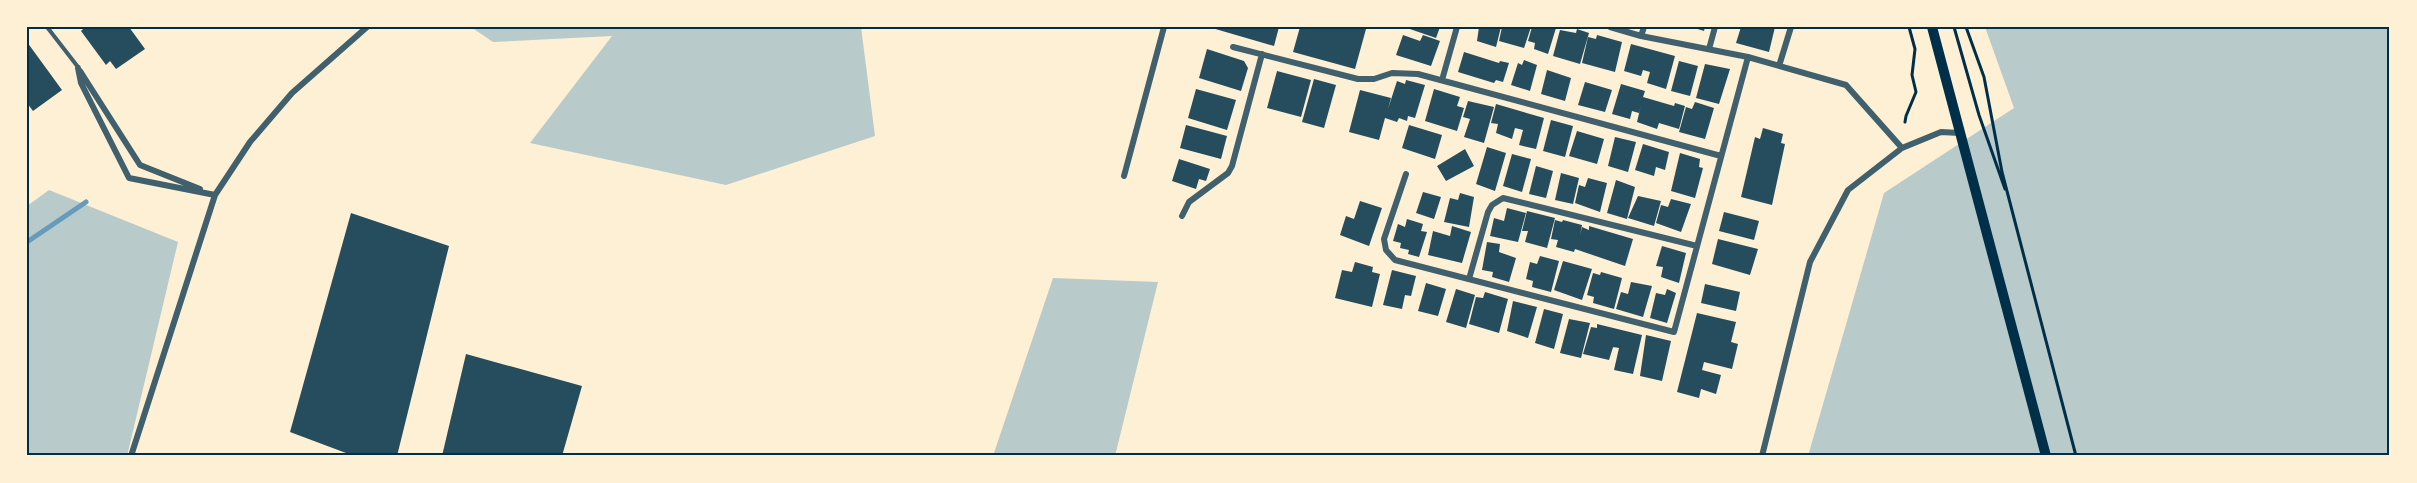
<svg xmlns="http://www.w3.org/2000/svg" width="2417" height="483" font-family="Figtree,sans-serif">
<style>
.green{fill:#b9caca}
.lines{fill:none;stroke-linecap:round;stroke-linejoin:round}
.stream{stroke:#669bbc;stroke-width:5}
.building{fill:#264d5e}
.path{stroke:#003049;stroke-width:3}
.service{stroke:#3f606c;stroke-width:4}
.minor{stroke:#3f606c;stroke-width:6}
.secondary{stroke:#003049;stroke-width:10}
.neatline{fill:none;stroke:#003049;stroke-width:2}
</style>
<rect width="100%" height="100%" fill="#fdf0d5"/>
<path class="green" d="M471,27H861L875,136L726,185L530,143L612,36L493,42Z
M1985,27H2390V456H1808L1884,193L2014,108Z
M49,190L178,242L127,456H27V206Z
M1053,278L1158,282L1115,456H993Z"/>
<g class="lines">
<path class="stream" d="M27,242L86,202"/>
</g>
<path class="building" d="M85,27H129L145,49L116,69L110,61L106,65L81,31Z
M1279,27L1274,46L1212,28V27Z
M1300,27H1324L1333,29L1334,27H1358L1366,29L1355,69L1293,52Z
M1404,27H1440L1436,38Z
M1479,27H1501L1496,47L1477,41Z
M1502,27H1531L1524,48L1499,41Z
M1532,27L1556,28L1548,54L1534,49L1535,43L1528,41Z
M1691,27H1705L1704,31Z
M1741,27H1775L1769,52L1736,43Z
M1577,29L1589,33L1580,64L1553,56L1560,30L1576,33Z
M1403,35L1420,41L1423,35L1440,41L1431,66L1396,55Z
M1597,35L1622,42L1615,72L1582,63L1588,37L1596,39Z
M27,42L62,90L33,111L27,103Z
M1631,44L1675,56L1666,89L1647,83L1650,72L1643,70L1641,76L1624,71Z
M1207,49L1244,61L1248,68L1241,91L1199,78Z
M1464,52L1499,63L1500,61L1509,63L1503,82L1496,80L1494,83L1458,72Z
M1524,60L1537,65L1530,91L1511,85L1518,63L1522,65Z
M1679,61L1698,66L1690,96L1671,91Z
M1705,64L1730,69L1719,104L1696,98Z
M1547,70L1571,78L1565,101L1541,94Z
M1277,71L1311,80L1301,117L1267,108Z
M1314,79L1336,85L1324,128L1302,122Z
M1406,80L1425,85L1415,118L1408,116L1407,121L1399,118L1397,122L1385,118L1379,140L1349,132L1360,90L1391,98L1388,109L1397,81L1405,84Z
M1585,82L1612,90L1605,112L1578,105Z
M1621,84L1645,91L1643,97L1674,106L1675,103L1685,106L1679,129L1659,123L1657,129L1637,122L1641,105L1639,113L1632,111L1630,119L1612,114Z
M1196,89L1236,100L1227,130L1188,118Z
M1434,89L1460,97L1457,106L1464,108L1457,131L1425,121Z
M1468,101L1494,107L1484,143L1464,137L1470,119L1463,117Z
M1695,102L1714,108L1705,139L1679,132L1686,107L1692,109Z
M1496,104L1544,118L1536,149L1519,145L1523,130L1515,128L1512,139L1496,133L1498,124L1491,123Z
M1551,120L1573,126L1565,157L1543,151Z
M1186,125L1227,136L1221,159L1180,148Z
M1409,125L1442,135L1435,159L1402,148Z
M1763,128L1783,134L1781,143L1785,144L1772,205L1741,197L1755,137L1760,139Z
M1577,131L1604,139L1597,164L1569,156Z
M1615,137L1636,142L1628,172L1608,166Z
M1643,144L1669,152L1665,170L1656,167L1654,176L1635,170Z
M1487,147L1506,153L1495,191L1476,184Z
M1465,149L1474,166L1446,181L1437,166Z
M1680,153L1700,159L1699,167L1703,168L1695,198L1671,191Z
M1512,154L1531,159L1522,192L1503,186Z
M1179,159L1210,169L1206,181L1199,179L1196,189L1172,181Z
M1536,166L1553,171L1546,198L1529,194Z
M1561,173L1579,178L1573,204L1555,200Z
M1588,178L1607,183L1600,212L1575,203L1579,185L1585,187Z
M1616,180L1635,187L1627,219L1607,213Z
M1423,192L1441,197L1434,219L1416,213Z
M1460,193L1474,197L1469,227L1444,222L1450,198L1458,200Z
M1638,196L1661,201L1654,226L1628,218Z
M1671,199L1691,204L1681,232L1656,223L1661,205L1668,207Z
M1360,201L1382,208L1369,246L1340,235L1346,216L1354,219Z
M1507,208L1526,213L1518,242L1490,236L1494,218L1504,221Z
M1527,211L1555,218L1547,248L1525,242L1528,231H1522Z
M1724,212L1759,221L1754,240L1719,231Z
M351,213L449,246L397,456H354L290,432Z
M1407,219L1423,224L1421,231L1427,232L1419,257L1408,254L1409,250L1400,248L1401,243L1393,241L1398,224L1405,227Z
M1555,220L1562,222L1563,220L1582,225L1580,235L1582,227L1589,230V226L1633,239L1625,266L1575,249L1574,252L1556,247L1558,240L1551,239Z
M1452,226L1471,232L1462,263L1428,255L1433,231L1450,236Z
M1718,239L1758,249L1750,275L1712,264Z
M1487,242L1500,244L1499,252L1516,258L1509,282L1492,277L1493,272L1482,270Z
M1662,246L1686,253L1679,283L1661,277L1663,267L1656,266Z
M1540,256L1559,261L1551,292L1532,287L1533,281L1526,279L1530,262L1537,264Z
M1563,261L1592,269L1582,300L1554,290Z
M1355,262L1373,267L1372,272L1380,274L1372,307L1335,298L1342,270L1352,272Z
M1392,270L1416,276L1411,296L1405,295L1402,309L1383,305Z
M1601,272L1622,278L1614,309L1593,303L1594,297L1587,295L1593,273L1600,275Z
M1631,282L1652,286L1643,317L1616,309L1621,292L1628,294Z
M1426,283L1446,289L1438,316L1418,311Z
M1705,284L1740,292L1736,311L1701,303Z
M1456,289L1475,295L1466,328L1446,322Z
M1667,289L1676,293L1667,323L1650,318L1656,293L1665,295Z
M1485,292L1508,299L1499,333L1469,324L1476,297L1483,298Z
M1513,301L1537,307L1528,338L1507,331Z
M1544,309L1563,314L1554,349L1535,343Z
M1697,313L1736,322L1731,342L1738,344L1732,369L1704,362L1702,370L1721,375L1716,394L1701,389L1699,398L1677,392Z
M1569,319L1590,323L1581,358L1560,353Z
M1597,324L1642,335L1633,374L1614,370L1619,348L1613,347L1615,341L1609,360L1583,354L1591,327L1597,328Z
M1646,335L1671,341L1662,381L1640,376Z
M466,354L582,386L562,456H442Z"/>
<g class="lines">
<path class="path" d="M1954,27L1979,115L2005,189
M1966,27L1984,77L2002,172L2076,456
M1905,122L1906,116L1916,92L1912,75L1915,49L1909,27"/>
<path class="service" d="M47,27L78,67"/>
<path class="minor" d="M1610,27L1641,36L1748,57L1846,85L1902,148
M1641,36L1644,27
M1233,47L1358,79H1374L1392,73L1418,74L1721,156
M1709,49L1715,27
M1779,66L1791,27
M78,68L81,83L129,178L215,195
M80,71L140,165L200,189
M1442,80L1457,27
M1406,174L1384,239L1386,250L1395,260L1674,332L1748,57
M1124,176L1164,27
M1182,216L1189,202L1228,173L1232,166L1262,54
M1469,279L1488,212L1492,205L1503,198L1697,246
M131,456L215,195L250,142L292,93L367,27
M1762,456L1810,262L1848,190L1902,148L1941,132L1960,133"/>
<path class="secondary" d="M1932,27L2046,456"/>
</g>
<rect width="2417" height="483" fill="none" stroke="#fdf0d5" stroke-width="57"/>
<rect x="28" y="28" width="2360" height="426" class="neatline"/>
</svg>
